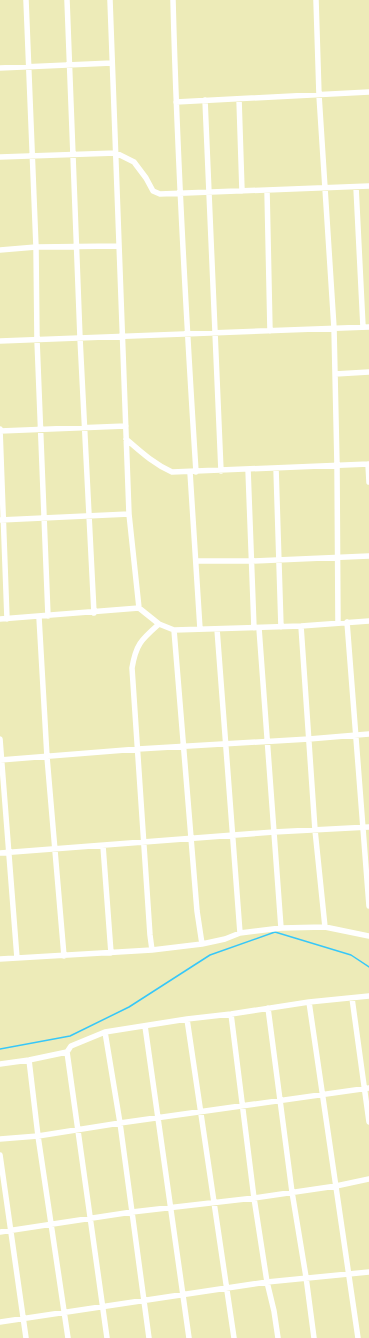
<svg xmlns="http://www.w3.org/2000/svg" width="369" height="1338" font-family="Overpass,sans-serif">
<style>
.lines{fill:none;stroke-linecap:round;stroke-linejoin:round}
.stream{stroke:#37c7f8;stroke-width:1.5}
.minor{stroke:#fff;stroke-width:5.5}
</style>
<rect width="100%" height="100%" fill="#edebb8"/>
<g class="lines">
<path class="stream" d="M0,1049L70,1036L129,1007L210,955L275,932L351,955L369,967"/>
<path class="minor" d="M26,0L36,247L37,340L48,616
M67,0L80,338L94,613
M110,0L129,514L139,608L159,624
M173,0C177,157 186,315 196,472
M316,0L319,95L334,328L337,465L338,623
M0,68L112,63
M239,99L242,191
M205,100L221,471
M176,102L369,92
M0,157L116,153L134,162L146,178L153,191L160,194L369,186
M356,187L363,327
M267,190L270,331
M0,250L36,247L119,246
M0,341L369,327
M335,374L369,372
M0,429L7,619
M0,431L126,426
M126,439C141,452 154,464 172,472L369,464
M368,464L369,482
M276,468L281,627
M248,469L254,628
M190,472L200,629
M0,520L129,514
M196,561H252L369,556
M39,617L47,757L64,956
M0,619L139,608
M347,622L369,906
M301,626L315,830L325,927
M259,628L281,928
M217,629L240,933
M174,630L197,911L202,944
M0,739L17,958
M0,760L138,749L309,739L369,734
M103,846L111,953
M0,853L274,832L369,827
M152,950L150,935L132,668C136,644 141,640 159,624L174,630L301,626L369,621
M0,959L152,950L202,944L225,939L240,933L281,928L325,927L369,936
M352,998L369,1122
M309,1002L358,1338
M268,1008L292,1192L306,1277L314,1338
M231,1014L254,1198L267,1282L274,1311L278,1338
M187,1019L234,1338
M145,1026L189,1338
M105,1032L120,1123L149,1338
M67,1052L107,1338
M29,1060L38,1136L68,1338
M0,1064L29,1060L67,1052L71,1046L105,1032L187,1019L231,1014L309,1002L369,996
M0,1139L38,1136L120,1123L369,1088
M0,1155L26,1338
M0,1232L132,1212L254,1198L336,1186L369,1179
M0,1322L267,1282L369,1272"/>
</g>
</svg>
